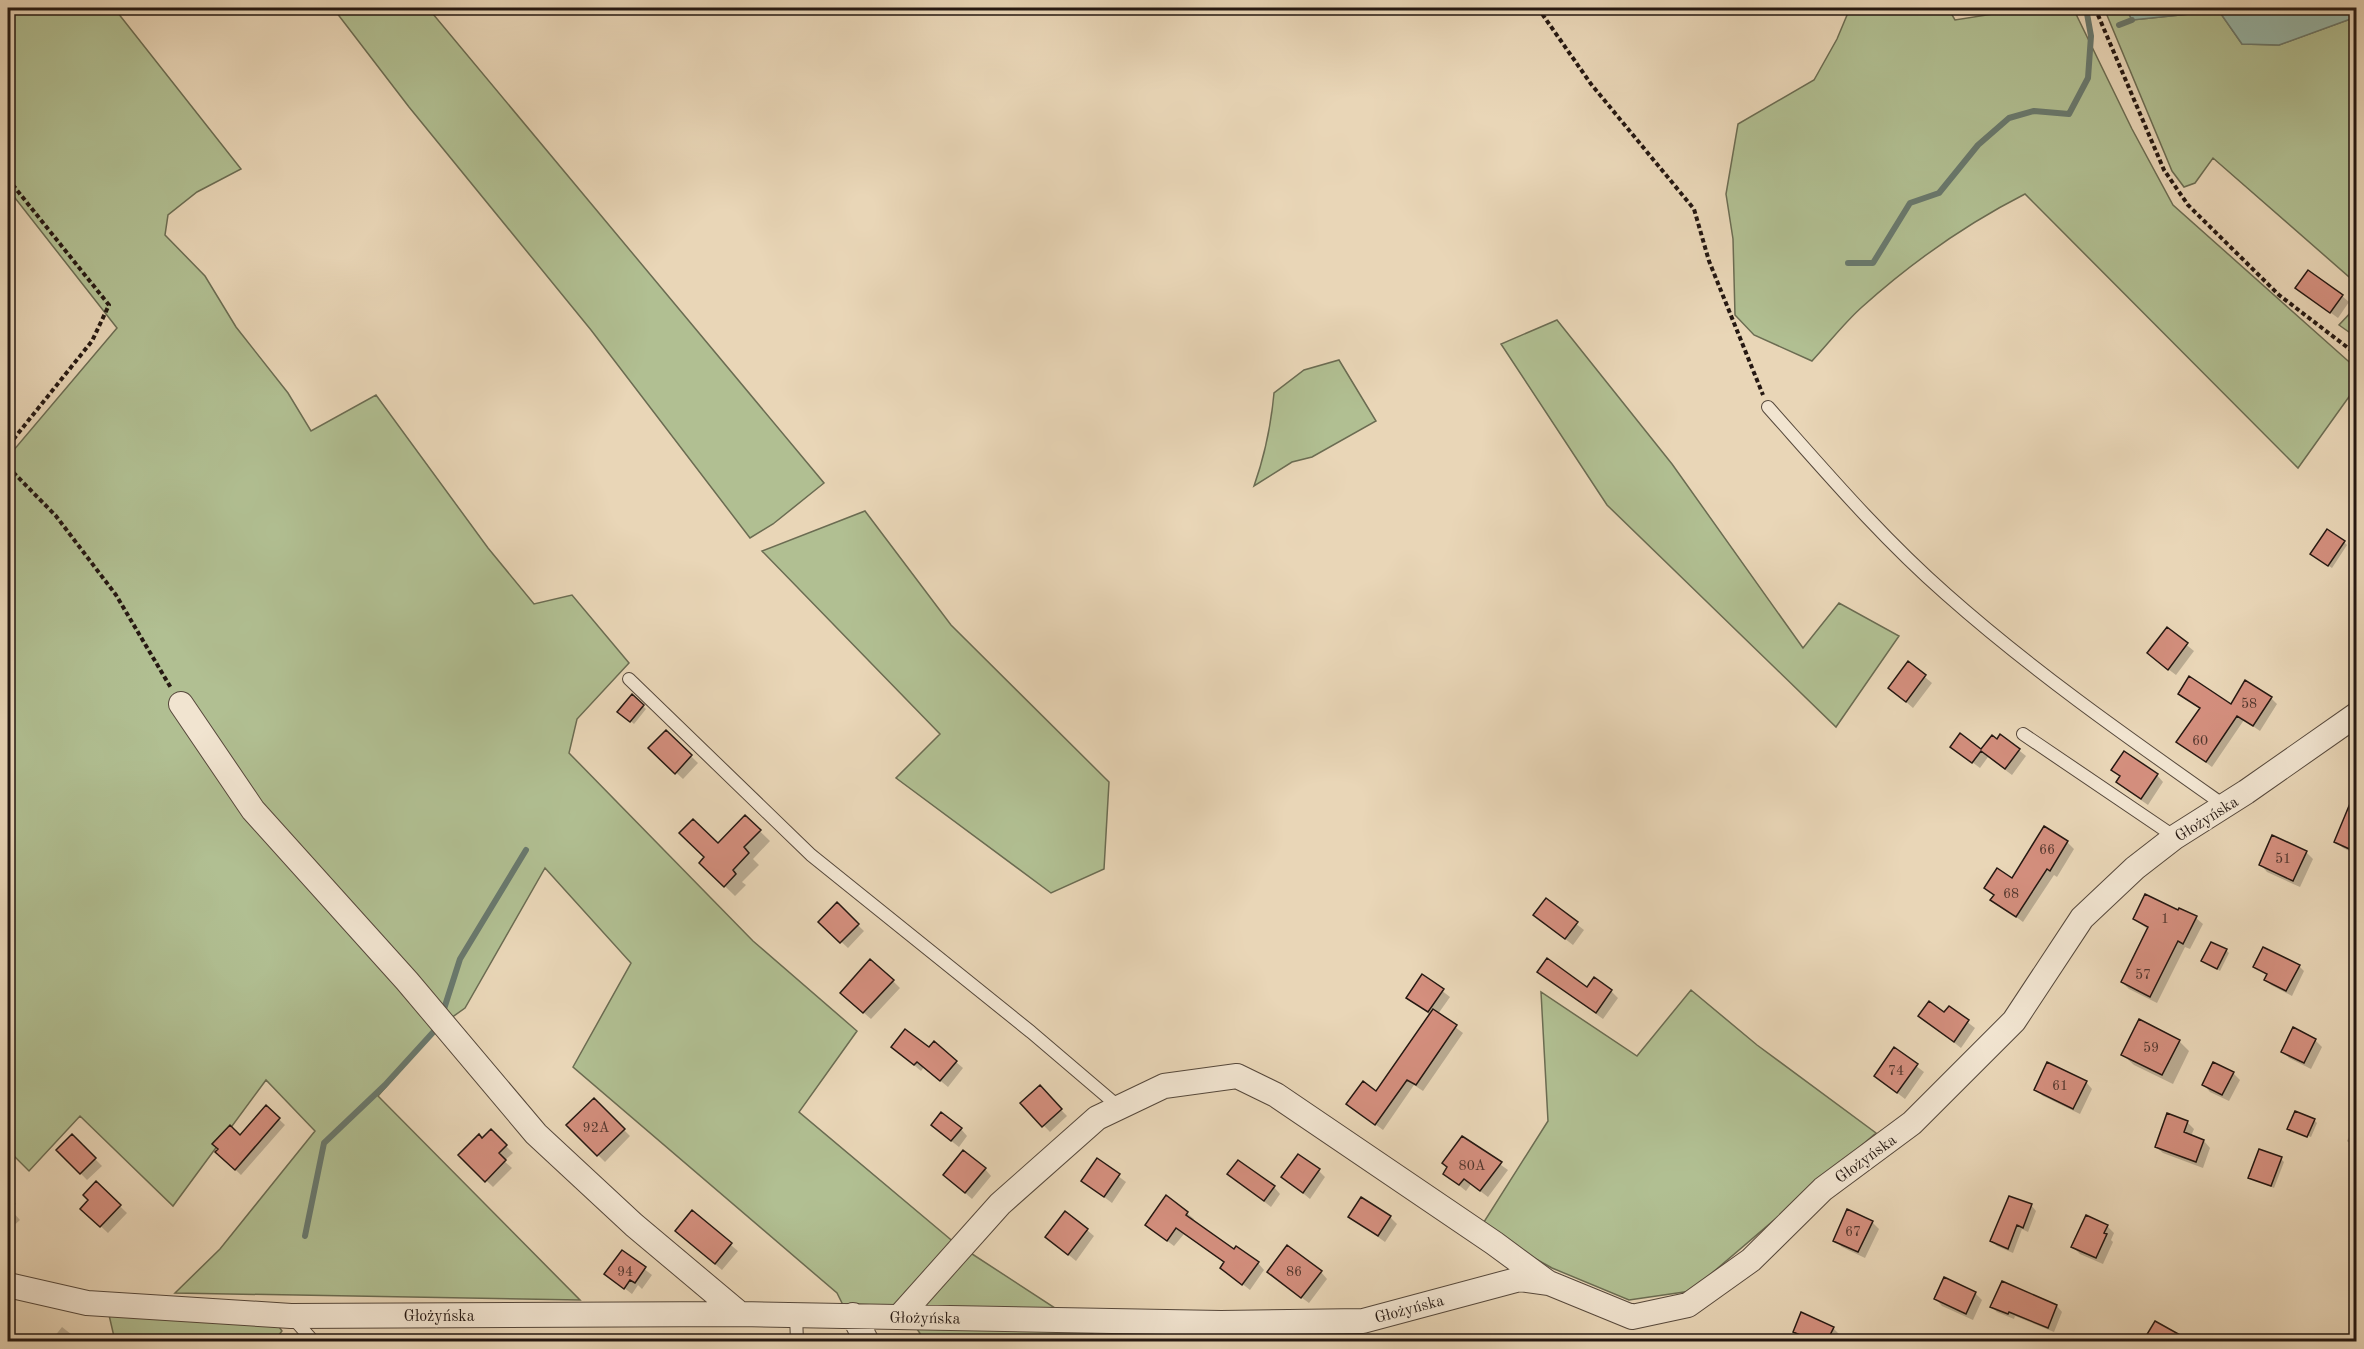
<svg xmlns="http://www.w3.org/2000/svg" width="2364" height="1349" font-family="'Old Standard TT',serif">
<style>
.green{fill:#b1bf92;stroke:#6b6c52;stroke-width:1.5}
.water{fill:#97b9ac;stroke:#69796e;stroke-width:1.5}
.shadow{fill:#0003}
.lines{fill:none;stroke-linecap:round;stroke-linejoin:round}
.stream{stroke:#69796e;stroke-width:6}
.building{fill:#d48f7e;stroke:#251812;stroke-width:1.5}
.service-casing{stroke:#56483b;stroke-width:14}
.minor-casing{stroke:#56483b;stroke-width:26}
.path{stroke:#251812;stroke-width:4;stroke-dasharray:4.5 3;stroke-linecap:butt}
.service{stroke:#f1e4d0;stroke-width:12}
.minor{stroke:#f1e4d0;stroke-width:24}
.labels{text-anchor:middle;stroke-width:4.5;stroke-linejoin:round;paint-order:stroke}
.number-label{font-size:14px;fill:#51362d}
.street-label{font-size:16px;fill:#251812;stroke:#f1e4d0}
</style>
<rect width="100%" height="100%" fill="#e9d6b7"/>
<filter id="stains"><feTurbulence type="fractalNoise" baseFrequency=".00333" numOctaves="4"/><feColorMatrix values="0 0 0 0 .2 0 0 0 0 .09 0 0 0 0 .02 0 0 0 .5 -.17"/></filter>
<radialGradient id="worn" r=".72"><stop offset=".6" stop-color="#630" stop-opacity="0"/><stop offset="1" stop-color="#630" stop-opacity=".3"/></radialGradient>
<path class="green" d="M8,8H114L241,169L197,192L168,215L165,235L205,276L236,327L288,393L311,431L376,395L488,548L534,604L572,595L629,663L577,719L569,753L753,941L857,1031L799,1112L956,1244L896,1306L844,1307L837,1293L573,1067L631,963L545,868L465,1008L437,1028L378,1096L580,1300L175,1293L220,1249L315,1131L266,1080L173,1206L80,1116L29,1171L8,1150V446L13,451L117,328L8,189Z
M333,8H428L824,483L773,524L750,538L591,330L409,107Z
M1850,8H1948L1955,20L2012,11L2018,8H2073L2132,129L2173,205L2356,368V387L2298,468L2025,194C1966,224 1911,263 1862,307C1844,323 1828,344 1812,361L1754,335L1735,315L1733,239L1726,194L1738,124L1814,80L1837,39Z
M2104,8H2126L2132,20L2219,11L2242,44L2279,45L2356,17V283L2213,158L2195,183L2184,187L2172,171Z
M2356,307V337L2339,325Z
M1557,320L1672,464L1803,648L1839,603L1899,636L1836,727L1607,505L1501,344Z
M1339,360L1376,421L1312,457L1292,462L1254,486C1265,455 1271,426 1274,393L1304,370Z
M865,511L951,625L1109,782L1104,869L1051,893L896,778L940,734L762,551Z
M1691,990L1757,1045L1876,1133L1691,1291L1629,1300L1552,1268L1504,1241L1482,1225L1548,1121L1541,992L1637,1056Z
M966,1250L1055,1308H924L926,1295Z
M109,1315L277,1324L282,1331L274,1341H115Z
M917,1329L1089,1332L1106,1341H925Z"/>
<path class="water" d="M2126,8H2356V17L2279,45L2242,44L2219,11L2132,20Z"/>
<path class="shadow" d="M2297,288L2342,296L2349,302L2338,318Z
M2344,542L2347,545L2332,568L2315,557Z
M2167,629L2194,651L2176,675L2156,660Z
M1908,663L1932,683L1913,708L1890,688Z
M2180,694L2231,706L2271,698L2277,704L2260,731L2244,720L2212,767L2178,742L2201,710Z
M632,696L646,709L634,724L619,711Z
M666,732L698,763L683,779L650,748Z
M1960,735L1982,751L2001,736L2026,756L2012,775L1988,757L1980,768L1952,747Z
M2113,770L2157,775L2163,782L2148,805L2125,789L2118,782L2121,778Z
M2346,814L2356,819V854L2343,848L2336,841Z
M745,817L770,841L753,859L759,865L742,882L746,885L735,896L701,863Z
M2067,842L2074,849L2057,877L2054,875L2023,922L1992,899L1995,896L1986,888L2013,880Z
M2306,852L2313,859L2300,887L2267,872L2261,865Z
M1546,900L1584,930L1573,945L1542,921Z
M837,905L864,931L848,948L820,922Z
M2179,912L2196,918L2203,924L2190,949L2185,947L2157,1003L2129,989L2122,982L2149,930L2134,919Z
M2226,950L2229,953L2220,971L2203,961Z
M2299,966L2304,971L2292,996L2271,985L2266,980L2268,976L2255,967Z
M1423,976L1450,997L1438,1014L1463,1033L1423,1091L1414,1085L1383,1130L1348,1104L1377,1093L1430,1015L1408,997Z
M1546,978L1587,989L1611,991L1618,998L1603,1019Z
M893,981L900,988L871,1019L849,1000Z
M1949,1008L1975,1028L1961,1048L1920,1016L1945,1014Z
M2315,1040L2322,1047L2311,1069L2289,1058L2283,1051Z
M2179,1041L2189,1051L2173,1084L2134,1065L2123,1055Z
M892,1047L929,1049L956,1062L963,1068L948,1087L924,1067L921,1071Z
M1894,1049L1924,1072L1905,1099L1875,1076Z
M2233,1073L2240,1080L2229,1101L2210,1092L2204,1085Z
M2086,1082L2092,1089L2080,1114L2043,1096L2036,1090Z
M1039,1087L1067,1116L1050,1132L1022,1103Z
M594,1100L630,1136L605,1162L568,1125Z
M266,1107L285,1125L241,1175L217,1152L240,1137Z
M2314,1120L2317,1123L2311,1137L2290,1129Z
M2187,1122L2194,1129L2191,1136L2204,1141L2210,1148L2203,1168L2163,1153L2156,1147Z
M2356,1124V1149L2347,1141Z
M961,1129L967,1136L959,1147L940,1132Z
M491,1131L513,1153L504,1161L512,1168L493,1187L460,1155Z
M72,1136L102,1166L87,1180L58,1150Z
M1463,1138L1508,1170L1488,1197L1471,1184L1466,1191L1445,1174Z
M2281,1159L2284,1162L2274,1188L2250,1177Z
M1097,1160L1126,1182L1112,1203L1083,1181Z
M985,1169L991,1176L972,1199L945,1175Z
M1319,1171L1325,1177L1310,1199L1283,1177Z
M1229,1174L1274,1187L1280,1194L1271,1207Z
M96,1183L127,1213L108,1233L82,1209L90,1200Z
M8,1195L16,1204L10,1209L20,1220L8,1231Z
M2031,1205L2036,1211L2028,1232L2022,1229L2013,1253L1997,1246L1992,1241Z
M692,1213L738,1251L722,1270L684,1238Z
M1187,1213L1194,1219L1192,1222L1234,1251L1258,1263L1264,1270L1250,1290L1222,1268L1225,1263L1184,1234L1174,1246L1154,1231Z
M1350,1217H1390L1397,1224L1385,1242Z
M1872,1222L1879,1229L1865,1258L1842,1247L1835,1240Z
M2107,1226L2114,1233L2111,1240L2113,1242L2103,1264L2080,1254L2073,1247Z
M1087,1230L1094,1236L1076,1261L1047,1237Z
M622,1252L652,1275L642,1289L638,1285L632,1294L606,1274Z
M1321,1272L1327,1279L1309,1303L1275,1278Z
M1975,1293L1982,1300L1973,1320L1942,1306L1936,1299Z
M2057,1306L2062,1312L2054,1332L2015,1316L2014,1319L1997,1312L1992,1307Z
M2156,1323L2183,1339L2186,1342H2145Z
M62,1327L81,1342H50Z
M1833,1328L1840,1335L1837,1342H1802L1803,1339L1794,1331Z"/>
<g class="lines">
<path class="stream" d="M2119,25L2132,20
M1848,263H1873L1910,203L1939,193L1978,145L2009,118L2034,111L2069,114L2088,78L2091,36L2086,8
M443,1012L460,959L526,850
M305,1236L324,1143L385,1085L437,1028"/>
</g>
<path class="building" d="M2308,270L2343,295L2330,313L2295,288Z
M2327,529L2345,541L2328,566L2310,554Z
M2167,627L2188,643L2168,670L2147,653Z
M1908,661L1926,675L1906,702L1888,688Z
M2189,676L2231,704L2245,680L2272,697L2253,726L2237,716L2206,762L2176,742L2200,708L2178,694Z
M632,694L644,705L630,722L617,712Z
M666,730L692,755L675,774L648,748Z
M1960,733L1981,749L1992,735L1997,739L2000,734L2020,749L2005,769L1981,751L1972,763L1950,747Z
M2124,751L2158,774L2141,799L2116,782L2120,776L2111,770Z
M2356,789V852L2334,842Z
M745,815L761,830L744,847L749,853L733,870L736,874L724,887L699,863L704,857L679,833L693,819L718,843Z
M2044,826L2068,841L2050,871L2047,869L2016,917L1990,900L1994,895L1984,888L1997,868L2012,878Z
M2272,835L2307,851L2293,881L2259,865Z
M2145,894L2178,910L2179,908L2197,916L2183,944L2178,941L2150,997L2121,982L2148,927L2133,919Z
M1546,898L1578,922L1565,939L1533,915Z
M837,902L859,924L840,943L818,922Z
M2211,942L2227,949L2217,969L2201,961Z
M2263,947L2300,965L2286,991L2264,980L2267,974L2253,967Z
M1547,958L1587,987L1594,977L1612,990L1596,1013L1537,972Z
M870,959L894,980L863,1013L840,993Z
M1422,974L1444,989L1428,1012L1406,998Z
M1929,1001L1944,1012L1949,1006L1969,1020L1954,1042L1918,1016Z
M1433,1009L1457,1025L1416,1085L1407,1080L1375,1125L1346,1104L1363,1081L1376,1091Z
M2139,1019L2180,1040L2162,1075L2121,1055Z
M2293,1027L2316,1039L2304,1063L2281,1052Z
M905,1029L929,1047L934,1041L957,1061L940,1081L917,1062L914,1065L891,1047Z
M1894,1047L1918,1064L1897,1093L1874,1076Z
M2047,1062L2087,1081L2073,1109L2034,1090Z
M2213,1062L2234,1072L2222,1095L2202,1085Z
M1040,1085L1062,1109L1042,1127L1020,1103Z
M594,1098L625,1129L597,1156L566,1125Z
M266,1105L280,1118L235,1170L215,1152L218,1149L212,1144L230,1125L240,1135Z
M2295,1111L2315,1119L2307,1137L2287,1129Z
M941,1112L962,1128L951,1141L931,1125Z
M2167,1113L2188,1121L2184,1132L2204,1140L2196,1162L2155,1147Z
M491,1129L507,1145L499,1153L506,1160L485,1182L458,1155L479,1134L482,1138Z
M72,1134L96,1158L80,1174L56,1150Z
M1462,1136L1502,1162L1480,1191L1464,1179L1459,1185L1443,1174L1447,1167L1442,1163Z
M2259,1149L2282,1157L2271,1186L2248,1178Z
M963,1150L986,1168L965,1193L943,1175Z
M1298,1154L1320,1169L1303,1193L1281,1177Z
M1097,1158L1120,1174L1104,1197L1081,1181Z
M1238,1160L1275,1186L1264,1201L1227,1174Z
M96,1181L121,1205L100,1227L80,1209L88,1200L83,1195Z
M1166,1195L1188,1212L1186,1215L1234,1249L1236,1246L1259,1262L1242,1285L1220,1268L1224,1262L1176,1228L1167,1241L1145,1225Z
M2009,1196L2032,1204L2023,1228L2017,1225L2008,1249L1990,1241Z
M1361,1197L1391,1216L1378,1236L1348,1217Z
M1847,1209L1873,1221L1858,1252L1833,1241Z
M692,1210L732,1243L715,1264L675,1231Z
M1065,1211L1088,1229L1068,1255L1045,1237Z
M2086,1215L2108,1225L2104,1233L2107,1234L2096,1258L2071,1247Z
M1287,1245L1322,1271L1301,1298L1267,1272Z
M622,1250L646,1267L635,1283L630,1280L624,1289L604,1274Z
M1944,1277L1976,1292L1966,1314L1934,1299Z
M2002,1281L2057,1305L2048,1328L2009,1312L2008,1314L1990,1307Z
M1801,1312L1834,1327L1827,1341H1800L1803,1336L1793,1332Z
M2155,1321L2191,1341H2143Z"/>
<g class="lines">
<g class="service-casing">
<path id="service" d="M1768,407C1825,471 1881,537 1946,594C2034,672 2130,739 2225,806
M629,679L811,855L1031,1032L1119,1107
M2023,734L2175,837
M796,1315L797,1342
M292,1317L314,1342
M834,1342L835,1341"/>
</g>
<g class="minor-casing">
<path id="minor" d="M181,704L253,810L407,981L536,1134L634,1225L740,1314
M8,1285L87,1303L291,1316L740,1314L1221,1323L1363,1321L1520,1279L1549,1283L1632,1317L1688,1305L1751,1260L1823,1189L1912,1123L2014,1021L2082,918L2135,868L2175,837L2246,792L2356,715
M853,1315L867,1342
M900,1316L1000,1204L1097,1118L1164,1086L1237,1076L1276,1095L1494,1243L1547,1282"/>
</g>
<path class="path" d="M1538,8L1591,84L1694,209L1709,261L1763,395
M2095,8L2164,170L2188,205L2279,295L2356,354
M8,179L109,305L92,341L8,446
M8,467L56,516L116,595L171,688"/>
<use href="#service" class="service"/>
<use href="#minor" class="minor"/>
</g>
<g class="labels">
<g class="number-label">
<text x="2249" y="708">58</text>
<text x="2200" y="745">60</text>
<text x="2047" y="854">66</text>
<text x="2283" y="863">51</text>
<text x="2011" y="898">68</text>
<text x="2165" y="923">1</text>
<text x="2143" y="979">57</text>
<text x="2151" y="1052">59</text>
<text x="1896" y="1075">74</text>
<text x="2060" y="1090">61</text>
<text x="596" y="1132">92A</text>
<text x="1472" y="1170">80A</text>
<text x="1853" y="1236">67</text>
<text x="625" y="1276">94</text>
<text x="1294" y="1276">86</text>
</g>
<g class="street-label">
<text transform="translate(2206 818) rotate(-32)" y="6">Głożyńska</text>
<text transform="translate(1865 1158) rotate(-36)" y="6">Głożyńska</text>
<text transform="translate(1409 1308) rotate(-15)" y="6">Głożyńska</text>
<text x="439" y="1321">Głożyńska</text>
<text transform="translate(925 1317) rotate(1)" y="6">Głożyńska</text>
</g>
</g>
<rect width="2364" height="1349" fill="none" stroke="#e9d6b7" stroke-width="30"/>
<rect x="9" y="9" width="2346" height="1331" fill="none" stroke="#251812" stroke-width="3"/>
<rect x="15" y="15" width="2334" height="1319" fill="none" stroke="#251812" stroke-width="1.5"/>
<rect width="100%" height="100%" filter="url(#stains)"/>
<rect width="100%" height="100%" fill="url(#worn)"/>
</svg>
